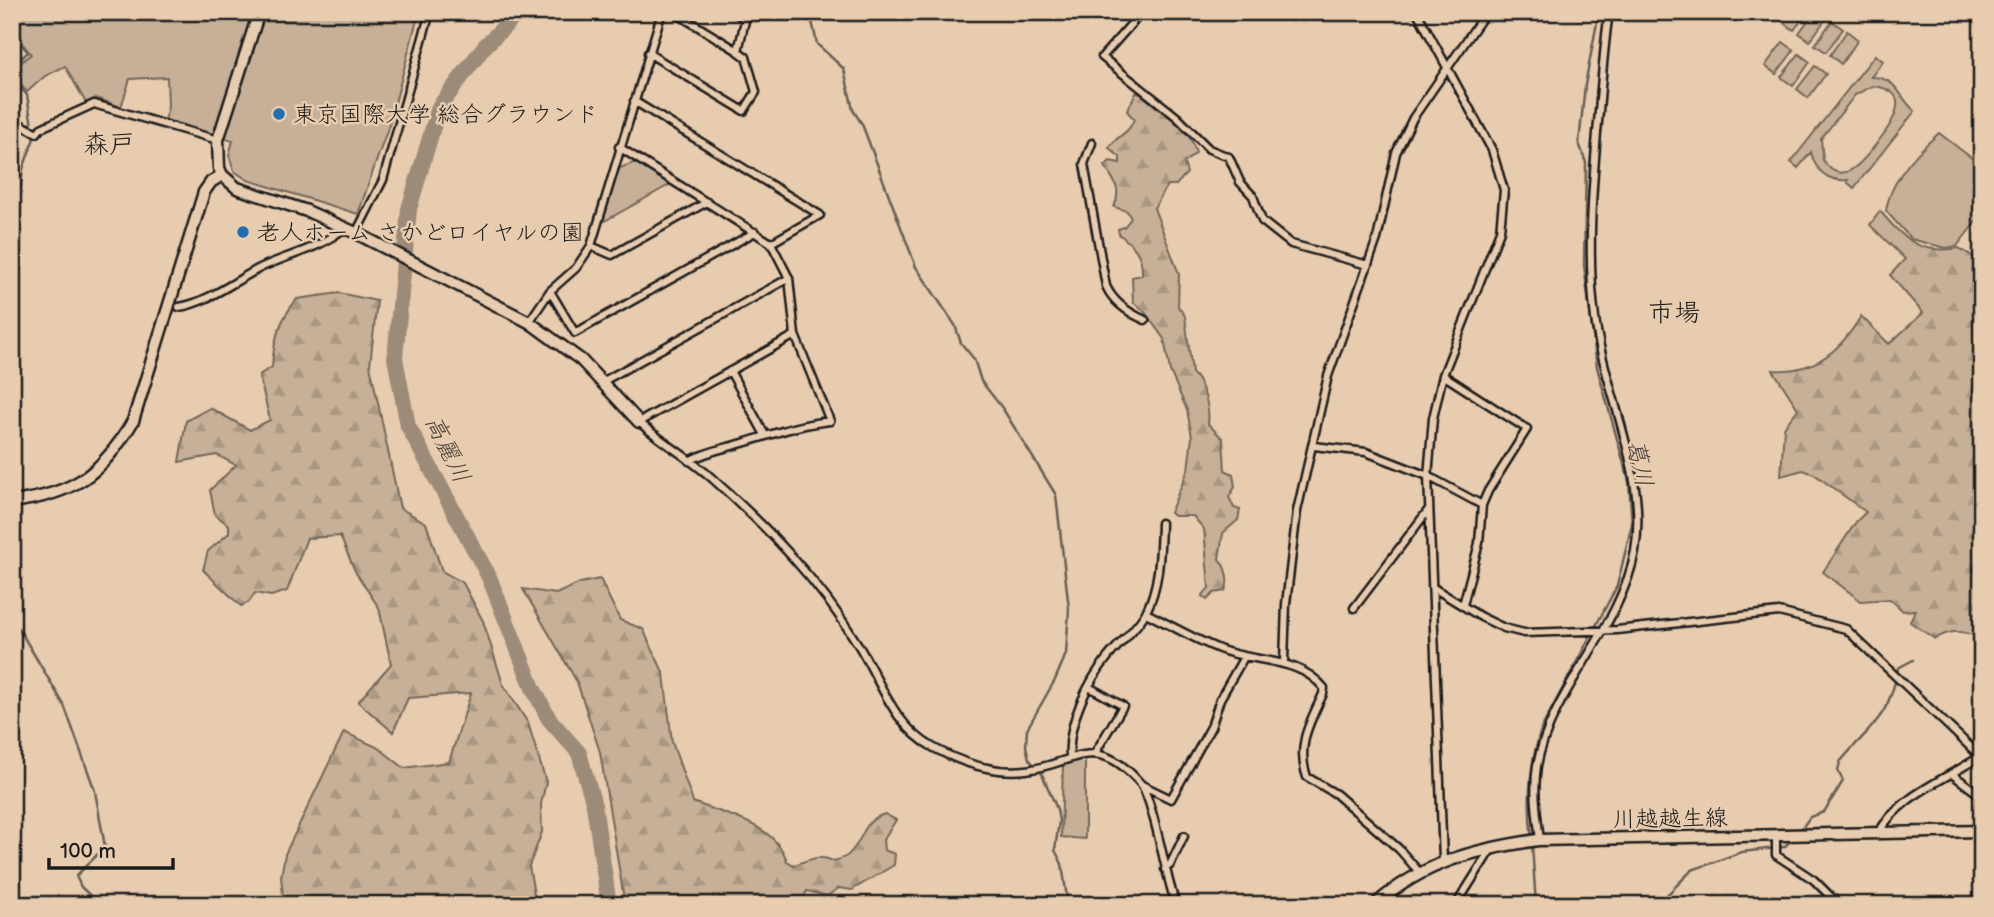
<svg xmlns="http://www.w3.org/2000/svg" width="1994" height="917" font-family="'Balsamiq Sans','Klee One',sans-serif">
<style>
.green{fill:#c7b097;stroke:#72665a;stroke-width:2;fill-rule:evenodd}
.forest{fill:url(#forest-firs);stroke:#72665a;stroke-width:2}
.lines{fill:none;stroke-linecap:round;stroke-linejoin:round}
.stream{stroke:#695f54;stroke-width:2.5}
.river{stroke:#9d8b79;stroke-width:16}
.street-casing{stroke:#1c1c1c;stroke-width:11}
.secondary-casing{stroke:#1c1c1c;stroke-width:15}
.street{stroke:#e8ccaf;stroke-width:6}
.secondary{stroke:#e8ccaf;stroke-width:10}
.poi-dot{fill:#1f6fb2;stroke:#e8ccaf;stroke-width:2.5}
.labels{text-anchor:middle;stroke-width:5;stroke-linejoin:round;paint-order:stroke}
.poi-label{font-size:23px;fill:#1c1c1c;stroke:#e8ccaf;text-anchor:start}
.street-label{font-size:23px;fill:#1c1c1c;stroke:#e8ccaf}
.water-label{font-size:24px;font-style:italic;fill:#433d38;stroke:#e8ccaf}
.quarter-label{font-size:26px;fill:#1c1c1c;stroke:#e8ccaf}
</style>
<defs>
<pattern id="forest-firs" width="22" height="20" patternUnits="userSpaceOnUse" patternTransform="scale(1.75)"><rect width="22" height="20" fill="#c7b097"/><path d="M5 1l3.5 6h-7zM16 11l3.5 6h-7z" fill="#aa9782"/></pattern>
</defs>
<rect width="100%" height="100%" fill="#e8ccaf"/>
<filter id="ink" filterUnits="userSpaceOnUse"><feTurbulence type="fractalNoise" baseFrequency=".0143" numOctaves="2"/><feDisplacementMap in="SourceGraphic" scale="14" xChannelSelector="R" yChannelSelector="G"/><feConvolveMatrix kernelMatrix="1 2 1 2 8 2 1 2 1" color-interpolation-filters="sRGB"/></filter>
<g filter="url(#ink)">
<path class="green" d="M12,12H419L390,122L358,214L248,180L234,171L229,155L233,141L165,120L168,107L167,77L130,79L121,107L96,98L86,103L65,66L45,76L27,92L12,75V70L31,54L12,31Z
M1790,12H1807L1794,30L1783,22Z
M1814,12L1827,17L1810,41L1799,33Z
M1832,21L1843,29L1826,52L1815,45Z
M1847,31L1858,40L1841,64L1830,55Z
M1783,42L1794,50L1776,74L1765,66Z
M1799,54L1810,62L1793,86L1781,77Z
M1875,55L1883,61L1871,77C1898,77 1898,97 1915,111L1854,188L1847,182L1848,180C1828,182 1815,171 1811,152L1798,168L1791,162ZM1872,86C1916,90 1892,124 1877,143C1864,160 1842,190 1823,160L1821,139L1855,95Z
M1815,66L1826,74L1808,98L1797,89Z
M1939,133L1982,166V214L1957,246L1946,248L1911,239L1886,211C1890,181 1917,152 1939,133Z
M636,162L671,184L601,223L617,169Z
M1085,757V839L1061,837L1063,764Z"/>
<path class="forest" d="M1136,93L1142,94C1161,115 1188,122 1196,153L1184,163L1187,173L1176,185H1168L1154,208L1179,274L1178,306L1185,316L1192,373C1204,384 1210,409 1208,424L1223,439L1225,470L1233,474L1235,487L1229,497L1234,508L1240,510L1238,520L1223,533L1219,559C1226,567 1230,582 1225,591L1214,593L1207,600L1202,596L1209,588L1204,529L1193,516H1174L1170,513L1188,470L1192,437L1187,410L1170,371L1164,339L1144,311L1133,302L1132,277L1142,275C1143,254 1134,246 1119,234L1118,229L1124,227L1131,218L1127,211L1114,207C1122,189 1114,181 1105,166L1110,161L1120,163V157L1109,148C1116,135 1129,135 1134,119L1127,111Z
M1880,211C1904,239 1919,255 1959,248L1982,262V639C1963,630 1952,629 1935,639L1910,622L1915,610L1903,611L1890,599L1861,601L1823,572L1856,522L1866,512L1814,474L1803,470L1781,476L1784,427L1798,409L1773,370C1815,373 1841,350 1861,316L1889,344L1923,313L1890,275L1905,259L1870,225Z
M339,293L377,301L370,365L400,508L426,523L442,571L463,583L483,621L503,684L528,723L546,782L541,804L542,832L529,866L536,905H284L281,877L285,854L344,732L379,748L404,768L449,762L471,693L408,698L393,732L358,702L391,664L379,608L355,571L340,536L307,538L287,591L271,596L255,593L249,602L241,606L203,570L208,551L229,533V525L215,515L210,490L236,465L217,455L179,462L186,421L210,408L250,430L270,420L259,375L272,367C274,338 279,321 297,299Z
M600,579L620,620L643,629L664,674L672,742L693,802C727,816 774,823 787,861L794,865C809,860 818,854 833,861C837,860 846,858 849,854C864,840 862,820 885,814L896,820L883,840L884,850L895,854L894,865L852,890L839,888L827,896L807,891L799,905H625L600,752L577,682L523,589L556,594L580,583Z"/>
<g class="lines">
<path class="stream" d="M810,12L817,44L844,69L853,110L862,124L916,267L955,325L961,343L974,359L981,381L1003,409L1056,495L1069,609L1066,654L1055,680L1027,729L1026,746L1029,759L1042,774L1057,809L1059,821L1055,850L1062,864L1068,905
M12,34L28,52L12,67
M12,79L27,95L34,138L23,169L13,247L17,290L12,295
M12,623L19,629L64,705L95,791L105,847L76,876L81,887L100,905
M1799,832L1810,817L1824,812L1843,781L1838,771L1840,762C1871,725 1889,719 1898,668L1913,660
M1532,839C1527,800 1529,764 1542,727L1617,586L1632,524L1629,482L1597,367L1584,265L1586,163L1579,143L1585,85L1599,12
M1532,845L1536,905
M1657,905L1692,870L1742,852L1784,847L1795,837"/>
<path class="river" d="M519,12L484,47L439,107L409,209L395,358L408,426L489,577L533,688L549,719L579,753L594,805L609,905"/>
<g class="street-casing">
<path id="street" d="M674,12L738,51
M734,12L744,18
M1142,12L1102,57L1177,117L1209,149L1229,157L1240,182L1253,196L1262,221L1291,244L1368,265
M1417,12L1492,150L1504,190L1500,231L1443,375L1433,418L1428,476L1443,860
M648,53L744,111L756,92L746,57L738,51L747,12
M634,101L820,215L771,243
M12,120L37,133L41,128L94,104L218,140
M1092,143L1084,164L1106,286C1113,302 1129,313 1145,320
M619,147L771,243L789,278L795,335L830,421C800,424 774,434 746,442C724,449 710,450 689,461
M356,233L383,180L430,12
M591,246L612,255L707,202
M550,291L575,333L755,232
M179,307C207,303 236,280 262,267C290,254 320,249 344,228
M529,322L550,291L576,268L591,246L662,12
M795,335L639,422C663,443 691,459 714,480C769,529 819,581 857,643C881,681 892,725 934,748C962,763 993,774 1026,770C1076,764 1095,731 1140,783C1153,798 1166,879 1176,905
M730,371L765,435
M1443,375L1527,429L1488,491L1482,505L1479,543L1463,605
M602,382L789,278
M1314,446L1366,452L1428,476L1482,505
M1432,587L1481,617L1504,628L1524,633L1617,630L1779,612L1846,629L1982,758
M1354,608L1429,509
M1146,613C1170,625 1194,639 1219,649C1253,663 1298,656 1324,688L1323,694C1310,722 1296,745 1307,777L1336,794L1399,849L1420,873
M1284,662L1286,604L1297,511L1328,376L1377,239L1396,153L1413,118L1486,12
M1089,687L1123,706L1095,753
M1070,756C1067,725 1088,681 1108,657C1119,643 1137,629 1146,612C1160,585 1160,552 1161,523
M1952,774L1980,795L1982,793
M1142,785L1171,799L1211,727L1220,699L1244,657
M1878,834C1898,796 1945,780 1979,757
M1776,836V855L1814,880L1839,905
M1540,840C1537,816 1533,791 1537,766C1551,688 1621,630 1635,551C1648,473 1605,395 1595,318C1587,257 1592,194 1597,133C1601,93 1603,52 1609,12
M1165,869L1170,865L1184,836
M1456,905L1492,848"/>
</g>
<g class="secondary-casing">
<path id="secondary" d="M259,12L218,140L219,168L222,175L237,188L307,211L356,233L529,322L581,360L639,422
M12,502C74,494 102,474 133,421L204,192L211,182L222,175
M1375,905C1423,862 1476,849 1538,840L1982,831"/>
</g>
<use href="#street" class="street"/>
<use href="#secondary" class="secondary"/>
</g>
</g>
<g class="poi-dot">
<circle cx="279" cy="114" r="7"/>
<circle cx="243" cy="232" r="7"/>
</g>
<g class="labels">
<g class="poi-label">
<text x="293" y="122">東京国際大学 総合グラウンド</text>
<text x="257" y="240">老人ホーム さかどロイヤルの園</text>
</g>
<g class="street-label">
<text transform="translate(1670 818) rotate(-1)" y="8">川越越生線</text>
</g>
<g class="water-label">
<text transform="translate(448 449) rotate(64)" y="8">高麗川</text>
<text transform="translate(1640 463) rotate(78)" y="8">葛川</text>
</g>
<g class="quarter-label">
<text x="109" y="153">森戸</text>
<text x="1674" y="321">市場</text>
</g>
</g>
<rect width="1994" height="917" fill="none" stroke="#e8ccaf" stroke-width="42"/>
<rect x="21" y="21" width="1952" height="875" fill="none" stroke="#1c1c1c" stroke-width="2.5" filter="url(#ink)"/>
<path d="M49 858v10h124v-10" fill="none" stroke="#1c1c1c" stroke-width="3.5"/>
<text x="60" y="858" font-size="21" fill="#1c1c1c" stroke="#e8ccaf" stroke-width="5" paint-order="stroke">100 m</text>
</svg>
